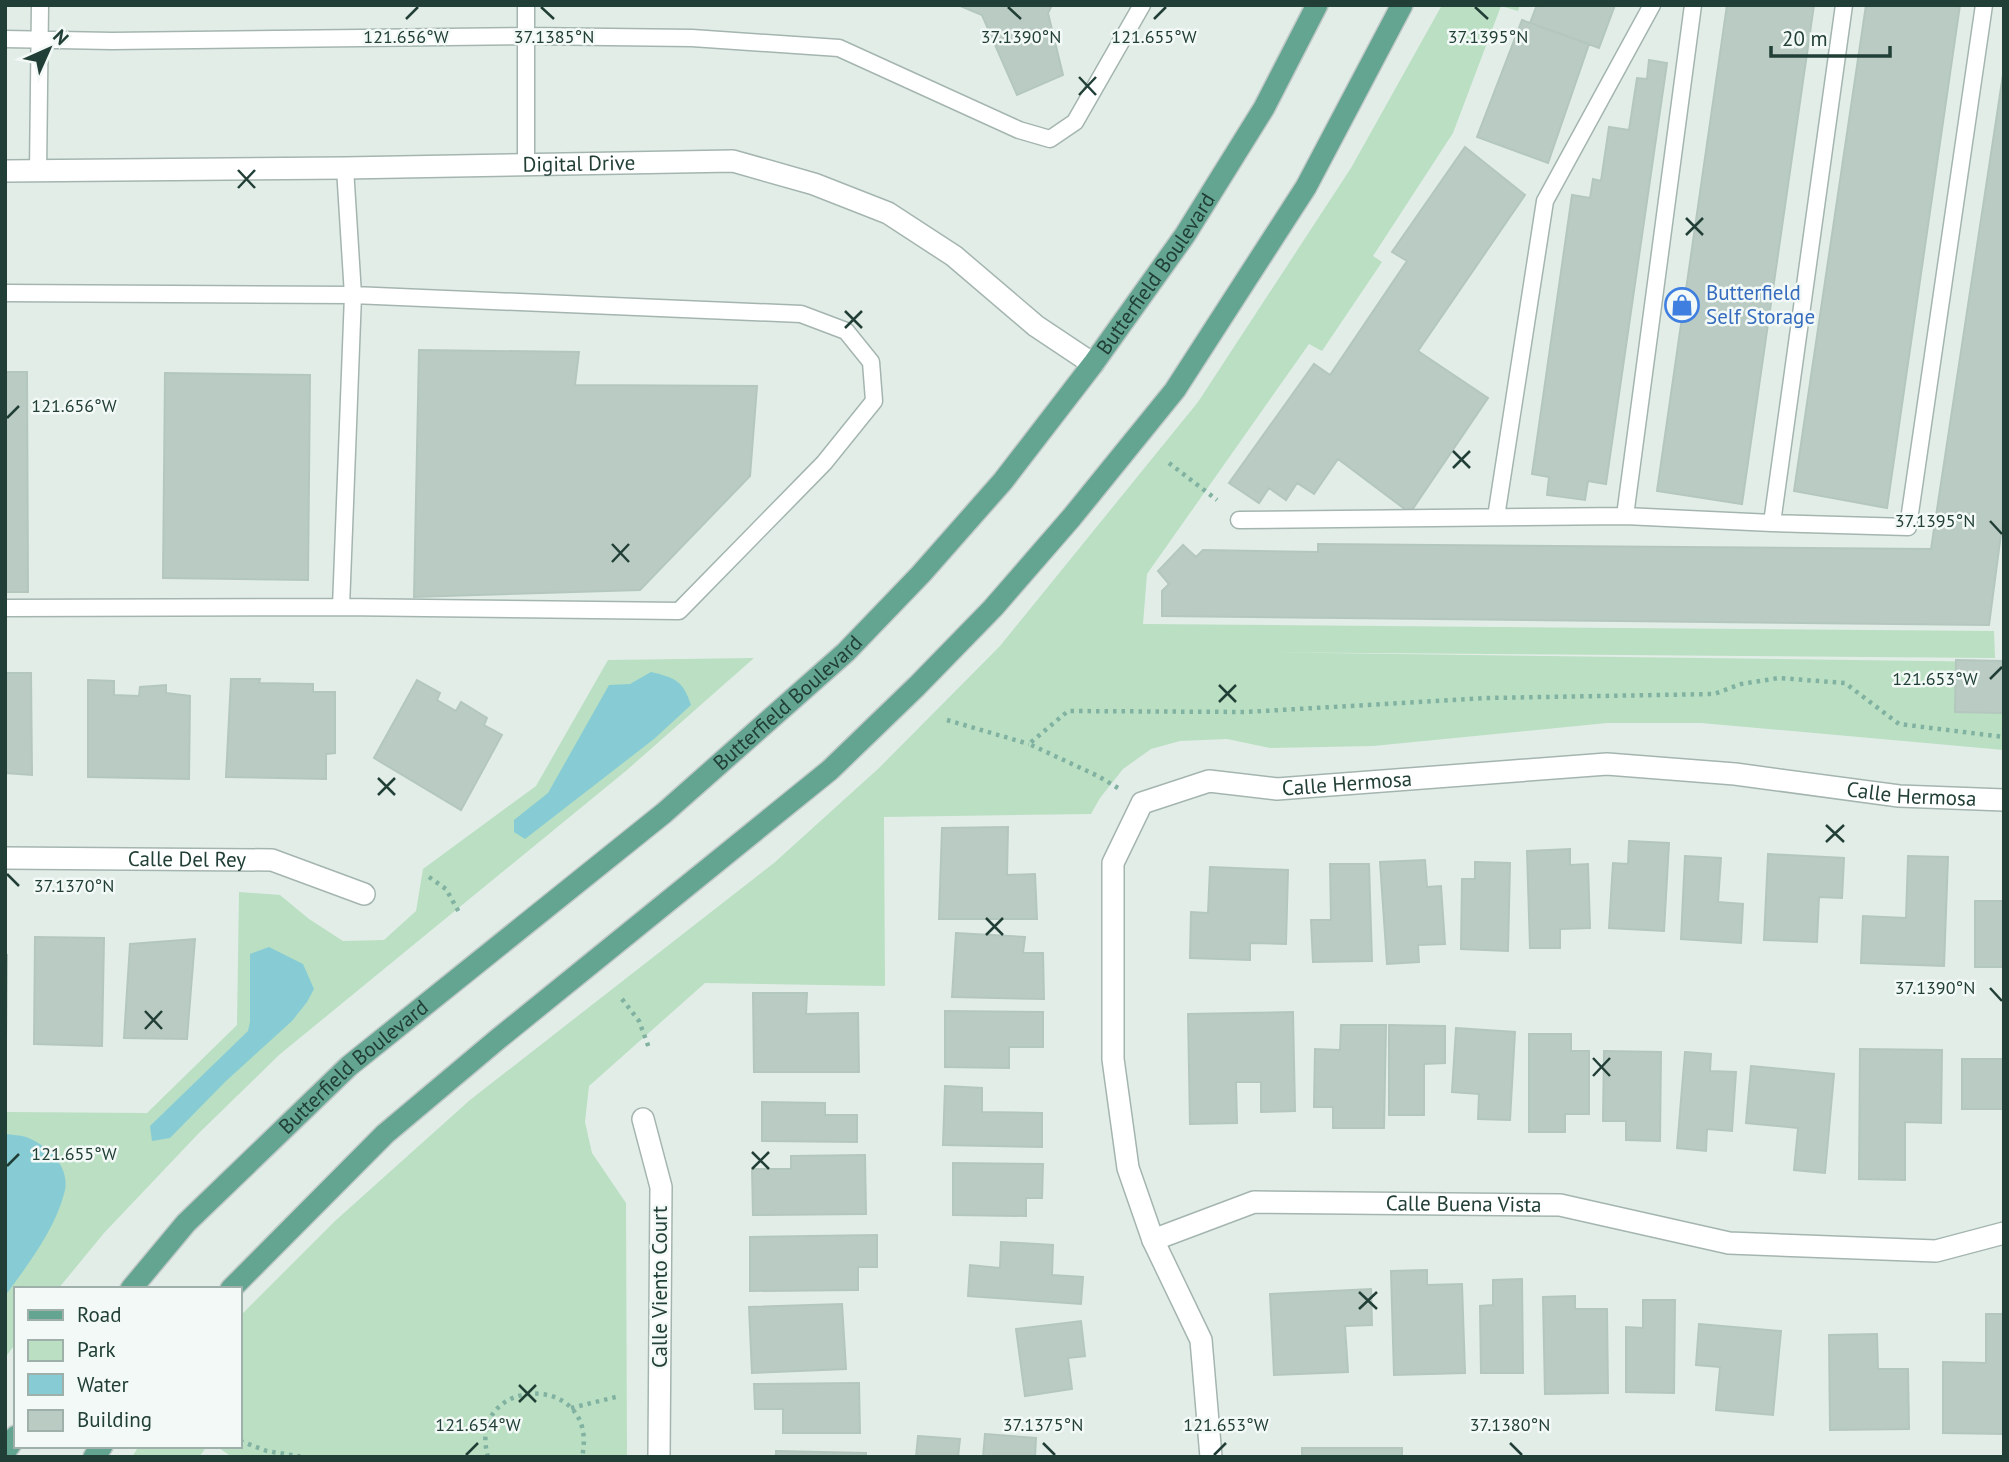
<svg xmlns="http://www.w3.org/2000/svg" width="2009" height="1462" font-family="'PT Sans',sans-serif">
<style>
.green{fill:#badfc2}
.water{fill:#87ccd5}
.building{fill:#bacbc3;stroke:#b4c7be;stroke-width:2}
.lines{fill:none;stroke-linecap:round;stroke-linejoin:round}
.service-casing{stroke:#a4b5af;stroke-width:19}
.minor-casing{stroke:#a4b5af;stroke-width:24}
.primary-casing{stroke:#c1c9c7;stroke-width:24}
.path{stroke:#81b2a1;stroke-width:4.5;stroke-dasharray:3.5 5;stroke-linecap:butt}
.service{stroke:#fff;stroke-width:16}
.minor{stroke:#fff;stroke-width:21}
.primary{stroke:#64a592;stroke-width:21}
.ticks{fill:none;stroke:#213f36;stroke-width:2.5}
.labels{text-anchor:middle;stroke-width:5;stroke-linejoin:round;paint-order:stroke}
.street-label{font-size:21px;fill:#213f36;stroke:#f3f9f6}
.shop-label{font-size:21px;fill:#366cbe;stroke:#f3f9f6;text-anchor:start}
.ticks-label{font-size:18px;text-anchor:middle;fill:#213f36;stroke:#f3f9f6;stroke-width:5;stroke-linejoin:round;paint-order:stroke}
</style>
<rect width="100%" height="100%" fill="#e2ede8"/>
<path class="green" d="M1442,5H1520L1518,11L1501,6L1453,133L1373,256L1382,262L1322,351L1309,344L1147,574L1143,624L1994,631L1995,658L1250,652L2004,662V750L1701,723H1607L1373,746L1270,748L1227,739L1180,741L1151,749L1123,769L1100,798L1091,814L884,817L885,986L705,983L589,1086L585,1122L592,1153L626,1203L627,1457H232L216,1446H240V1317L242,1314L335,1221L470,1100L774,863L879,768L1000,646L1198,402L1351,168Z
M754,658L627,770L279,1055L198,1134L104,1233L58,1289H16V1343L5,1358V1112L147,1113L237,1025L239,892L280,895L309,919L343,941L384,940L416,911L423,869L536,786L608,660Z
M139,1446H207L199,1457H132Z"/>
<path class="water" d="M651,672C675,678 683,680 691,705L654,739L525,839L514,832V820L548,793L609,685L630,684Z
M269,947L303,964L314,989L307,1002L292,1021L226,1081L170,1138L152,1141L150,1126L248,1031L250,1022V954Z
M5,1134C12,1135 20,1135 26,1137C49,1146 72,1168 64,1194C54,1231 27,1266 5,1296Z"/>
<path class="building" d="M958,5H1052L1048,13L1063,75L1017,95L982,15Z
M1537,5H1615L1599,48L1530,23Z
M1727,5H1814L1742,504L1657,491Z
M1866,5H1960L1887,508L1794,491Z
M1522,20L1589,44L1548,163L1477,137Z
M1649,60L1667,63L1606,484L1588,481L1585,500L1547,495L1549,477L1532,474L1572,195L1590,198L1593,179L1601,181L1609,127L1629,130L1637,78L1647,79Z
M2004,68V511L1989,625L1162,616V591L1169,584L1158,571L1183,545L1196,557L1203,550L1318,552V544L1931,549Z
M1465,147L1525,195L1418,351L1488,398L1410,513L1338,459L1314,494L1297,483L1286,500L1269,488L1259,503L1229,483L1314,364L1330,375L1407,261L1392,252Z
M419,350L579,352L575,385L757,386L750,476L640,590L414,597Z
M5,372H27L28,592H5Z
M165,373L310,375L308,580L163,578Z
M1956,660L2004,661V713L1955,712Z
M5,673H31L32,775L5,773Z
M231,679H260L259,683L313,684V692H335V753L326,754V779L226,777Z
M88,680L114,681V695L139,696L140,687L166,685V693L190,696L189,779L88,777Z
M417,680L440,693L437,700L456,711L461,702L487,718L484,725L502,735L461,810L374,758Z
M1008,827L1007,875L1035,874L1037,919H939L942,828Z
M1629,841L1669,843L1664,931L1609,928L1613,863L1628,864Z
M1570,849V865L1588,864L1590,928L1560,929V948H1530L1527,851Z
M1768,854L1844,858L1842,898L1819,897L1817,942L1764,940Z
M1685,856L1721,858L1718,902L1743,904L1741,943L1681,939Z
M1908,856L1948,857L1944,966L1861,963L1863,916L1906,918Z
M1425,860L1427,887L1441,886L1445,944L1418,945L1419,962L1387,964L1380,862Z
M1475,862L1510,863L1508,951L1461,949L1462,879H1475Z
M1330,864H1369L1372,961L1313,962L1311,920H1331Z
M1210,867L1288,870L1286,944L1250,943V960L1190,958L1191,912L1208,913Z
M1975,901H2004V967H1975Z
M956,933L1025,937L1023,953H1043L1044,999L952,997Z
M35,937L104,938L102,1046L34,1044Z
M195,939L187,1039L124,1038L130,944Z
M5,955H7L6,1046H5Z
M753,993H807L806,1014L858,1013L859,1072H754Z
M945,1011L1043,1012V1047H1009V1068L945,1067Z
M1293,1012L1295,1111L1261,1112V1082H1236L1237,1123L1190,1124L1188,1014Z
M1341,1025H1386L1384,1128H1333V1107H1314L1315,1049L1340,1050Z
M1389,1025L1445,1026V1063L1424,1064V1115H1389Z
M1456,1028L1515,1032L1510,1120L1478,1119L1479,1094L1452,1092Z
M1529,1034H1571V1051H1589V1114H1565V1132H1529Z
M1860,1049L1942,1050L1941,1123L1905,1122V1180L1859,1179Z
M1604,1051L1661,1052L1660,1141L1626,1140V1121H1603Z
M1685,1052L1711,1054L1710,1071L1736,1072L1732,1131L1707,1129L1706,1151L1677,1148Z
M1962,1059H2004V1109H1962Z
M1751,1066L1834,1074L1825,1173L1794,1170L1798,1128L1746,1123Z
M945,1086L982,1088V1112L1042,1113V1147L943,1145Z
M762,1102L825,1103V1115H857V1142L762,1141Z
M865,1155L866,1214L753,1215L752,1169H791V1156Z
M953,1163L1043,1164L1042,1198H1026V1216L953,1215Z
M877,1235V1267H858V1290L750,1291V1237Z
M1001,1242L1053,1245L1052,1275L1083,1277L1081,1304L968,1296L970,1265L1000,1268Z
M1427,1270V1285L1462,1284L1465,1373L1394,1375L1391,1271Z
M1522,1279L1523,1373H1481L1480,1306L1493,1305V1280Z
M1371,1289L1372,1325L1345,1326L1348,1372L1274,1375L1270,1294Z
M1575,1296V1309H1607L1608,1393L1545,1394L1543,1297Z
M1643,1300H1675L1674,1393L1626,1392V1327L1643,1328Z
M842,1304L846,1369L752,1373L749,1307Z
M1986,1314H2004V1434L1943,1433V1362L1986,1363Z
M1081,1321L1085,1356L1068,1358L1072,1389L1025,1396L1016,1329Z
M1699,1324L1781,1331L1773,1415L1716,1410L1720,1367L1696,1365Z
M1877,1334L1878,1369H1908L1909,1429L1830,1430L1829,1335Z
M859,1383L860,1433H783V1409H755L754,1384Z
M985,1434L1036,1438L1035,1457H983Z
M918,1436L960,1439L958,1457H916Z
M1302,1448H1402V1457H1302Z
M776,1451L866,1453V1457H776Z"/>
<g class="lines">
<g class="service-casing">
<path id="service" d="M526,5V165
M1693,5L1625,516L1772,523L1844,5
M5,39L112,41L525,36L692,38L839,48L1019,130L1050,139L1075,122L1142,5
M38,171L40,5
M5,293L353,295L345,168
M1496,517L1545,201L1652,5
M1239,520L1625,516
M1772,523L1908,527L1984,5
M5,608L341,607L353,295L801,314L846,331L871,362L874,401L824,463L679,611L341,607"/>
</g>
<g class="minor-casing">
<g id="minor">
<path id="s1" d="M5,171L345,168L733,161L814,184L888,213L954,256L1036,326L1093,364"/>
<path id="s2" d="M5,858L272,860L364,894"/>
<path d="M643,1119L661,1187L659,1457"/>
<path id="s3" d="M1153,1240L1128,1168L1113,1059V863L1142,803L1209,781L1277,789L1607,764L1735,774L1899,796L2004,800"/>
<path id="s4" d="M1211,1457L1201,1340L1153,1240L1254,1202L1560,1205L1729,1243L1936,1251L2004,1233"/>
</g>
</g>
<g class="primary-casing">
<g id="primary">
<path id="s5" d="M131,1289L186,1223L349,1066L664,813L846,652L921,574L1003,481L1093,364L1185,235L1264,108L1317,5"/>
<path d="M231,1289L385,1134L498,1039L830,770L917,686L993,608L1072,517L1175,390L1306,187L1402,5"/>
<path d="M5,1452L16,1436"/>
<path d="M94,1457L102,1446"/>
</g>
</g>
<path class="path" d="M1169,463L1217,500
M947,720L1029,744
M1118,788L1098,776L1029,744L1068,711L1246,712L1486,698L1714,694L1741,684L1779,678L1845,683L1899,724L2004,737
M429,877L446,889L460,914
M622,999L639,1021L649,1048
M571,1408L620,1396
M240,1441L267,1451L303,1457
M488,1457C465,1375 601,1370 582,1457"/>
<use href="#service" class="service"/>
<use href="#minor" class="minor"/>
<use href="#primary" class="primary"/>
</g>
<path class="ticks" d="M541,7L554,19M1008,7L1021,19M1475,7L1488,19M406,19L418,7M1154,19L1166,7M1079,77L1096,95M1079,95L1096,77M238,170L255,188M238,188L255,170M1686,218L1703,235M1686,235L1703,218M845,311L862,328M845,328L862,311M7,418L19,406M1453,451L1470,468M1453,468L1470,451M1990,521L2002,534M612,544L629,562M612,562L629,544M1990,679L2002,667M1219,685L1236,702M1219,702L1236,685M378,778L395,795M378,795L395,778M1826,825L1844,842M1826,842L1844,825M7,874L19,886M986,918L1003,935M986,935L1003,918M1990,988L2002,1001M145,1011L162,1029M145,1029L162,1011M1593,1058L1610,1076M1593,1076L1610,1058M752,1152L769,1169M7,1166L19,1154M752,1169L769,1152M1359,1292L1377,1309M1359,1309L1377,1292M519,1385L536,1402M519,1402L536,1385M1043,1443L1055,1455M1510,1443L1522,1455M466,1455L478,1443M1214,1455L1226,1443"/>
<defs>
<g id="shop-ring" transform="scale(1.75)"><circle r="9.5" fill="#f3f9f6" stroke="#3f7fe0" stroke-width="1.5"/><path d="M-5-2.5h2.3a2.7 3.5 0 0 1 5.4 0H5L5.5 6h-11ZM-1.5-2.5h3a1.5 2.3 0 0 0-3 0Z" fill="#3f7fe0"/></g>
</defs>
<g fill-rule="evenodd">
<use href="#shop-ring" x="1682" y="305"/>
</g>
<g class="labels">
<g class="street-label">
<text dy="7" stroke="none"><textPath href="#s1" startOffset="574">Digital Drive</textPath></text>
<text dy="7" stroke="none"><textPath href="#s5" startOffset="1449">Butterfield Boulevard</textPath></text>
<text dy="7" stroke="none"><textPath href="#s5" startOffset="882">Butterfield Boulevard</textPath></text>
<text dy="7" stroke="none"><textPath href="#s3" startOffset="658">Calle Hermosa</textPath></text>
<text dy="7" stroke="none"><textPath href="#s3" startOffset="1225">Calle Hermosa</textPath></text>
<text dy="7" stroke="none"><textPath href="#s2" startOffset="182">Calle Del Rey</textPath></text>
<text dy="7" stroke="none"><textPath href="#s5" startOffset="315">Butterfield Boulevard</textPath></text>
<text dy="7" stroke="none"><textPath href="#s4" startOffset="546">Calle Buena Vista</textPath></text>
<text transform="translate(660 1287) rotate(-90)" y="7">Calle Viento Court</text>
</g>
<g class="shop-label">
<text x="1706" y="300">Butterfield<tspan x="1706" dy="24">Self Storage</tspan></text>
</g>
</g>
<g class="ticks-label">
<text x="406" y="43">121.656°W</text>
<text x="554" y="43">37.1385°N</text>
<text x="1021" y="43">37.1390°N</text>
<text x="1154" y="43">121.655°W</text>
<text x="1488" y="43">37.1395°N</text>
<text x="74" y="412">121.656°W</text>
<text x="1935" y="527">37.1395°N</text>
<text x="1935" y="685">121.653°W</text>
<text x="74" y="892">37.1370°N</text>
<text x="1935" y="994">37.1390°N</text>
<text x="74" y="1160">121.655°W</text>
<text x="478" y="1431">121.654°W</text>
<text x="1043" y="1431">37.1375°N</text>
<text x="1226" y="1431">121.653°W</text>
<text x="1510" y="1431">37.1380°N</text>
</g>
<rect width="2009" height="1462" fill="none" stroke="#213f36" stroke-width="14"/>
<rect x="14" y="1287" width="228" height="161" fill="#f3f9f6" stroke="#9fafa9" stroke-width="2"/>
<rect x="28" y="1310" width="35" height="10" fill="#64a592" stroke="#9fafa9" stroke-width="2"/>
<text x="77" y="1322" font-size="21" fill="#213f36">Road</text>
<rect x="28" y="1340" width="35" height="21" fill="#badfc2" stroke="#9fafa9" stroke-width="2"/>
<text x="77" y="1357" font-size="21" fill="#213f36">Park</text>
<rect x="28" y="1374" width="35" height="21" fill="#87ccd5" stroke="#9fafa9" stroke-width="2"/>
<text x="77" y="1392" font-size="21" fill="#213f36">Water</text>
<rect x="28" y="1410" width="35" height="21" fill="#bacbc3" stroke="#9fafa9" stroke-width="2"/>
<text x="77" y="1427" font-size="21" fill="#213f36">Building</text>
<g transform="translate(49 49) rotate(45)" stroke="#f3f9f6" stroke-width="5" paint-order="stroke">
<path d="M0-5L12 26L0 18L-12 26Z" fill="#213f36"/>
<text y="-10" font-size="19" font-weight="bold" text-anchor="middle" fill="#213f36">N</text>
</g>
<path d="M1771 46v10h119v-10" fill="none" stroke="#213f36" stroke-width="3.5"/>
<text x="1782" y="46" font-size="21" fill="#213f36" stroke="#f3f9f6" stroke-width="5" paint-order="stroke">20 m</text>
</svg>
